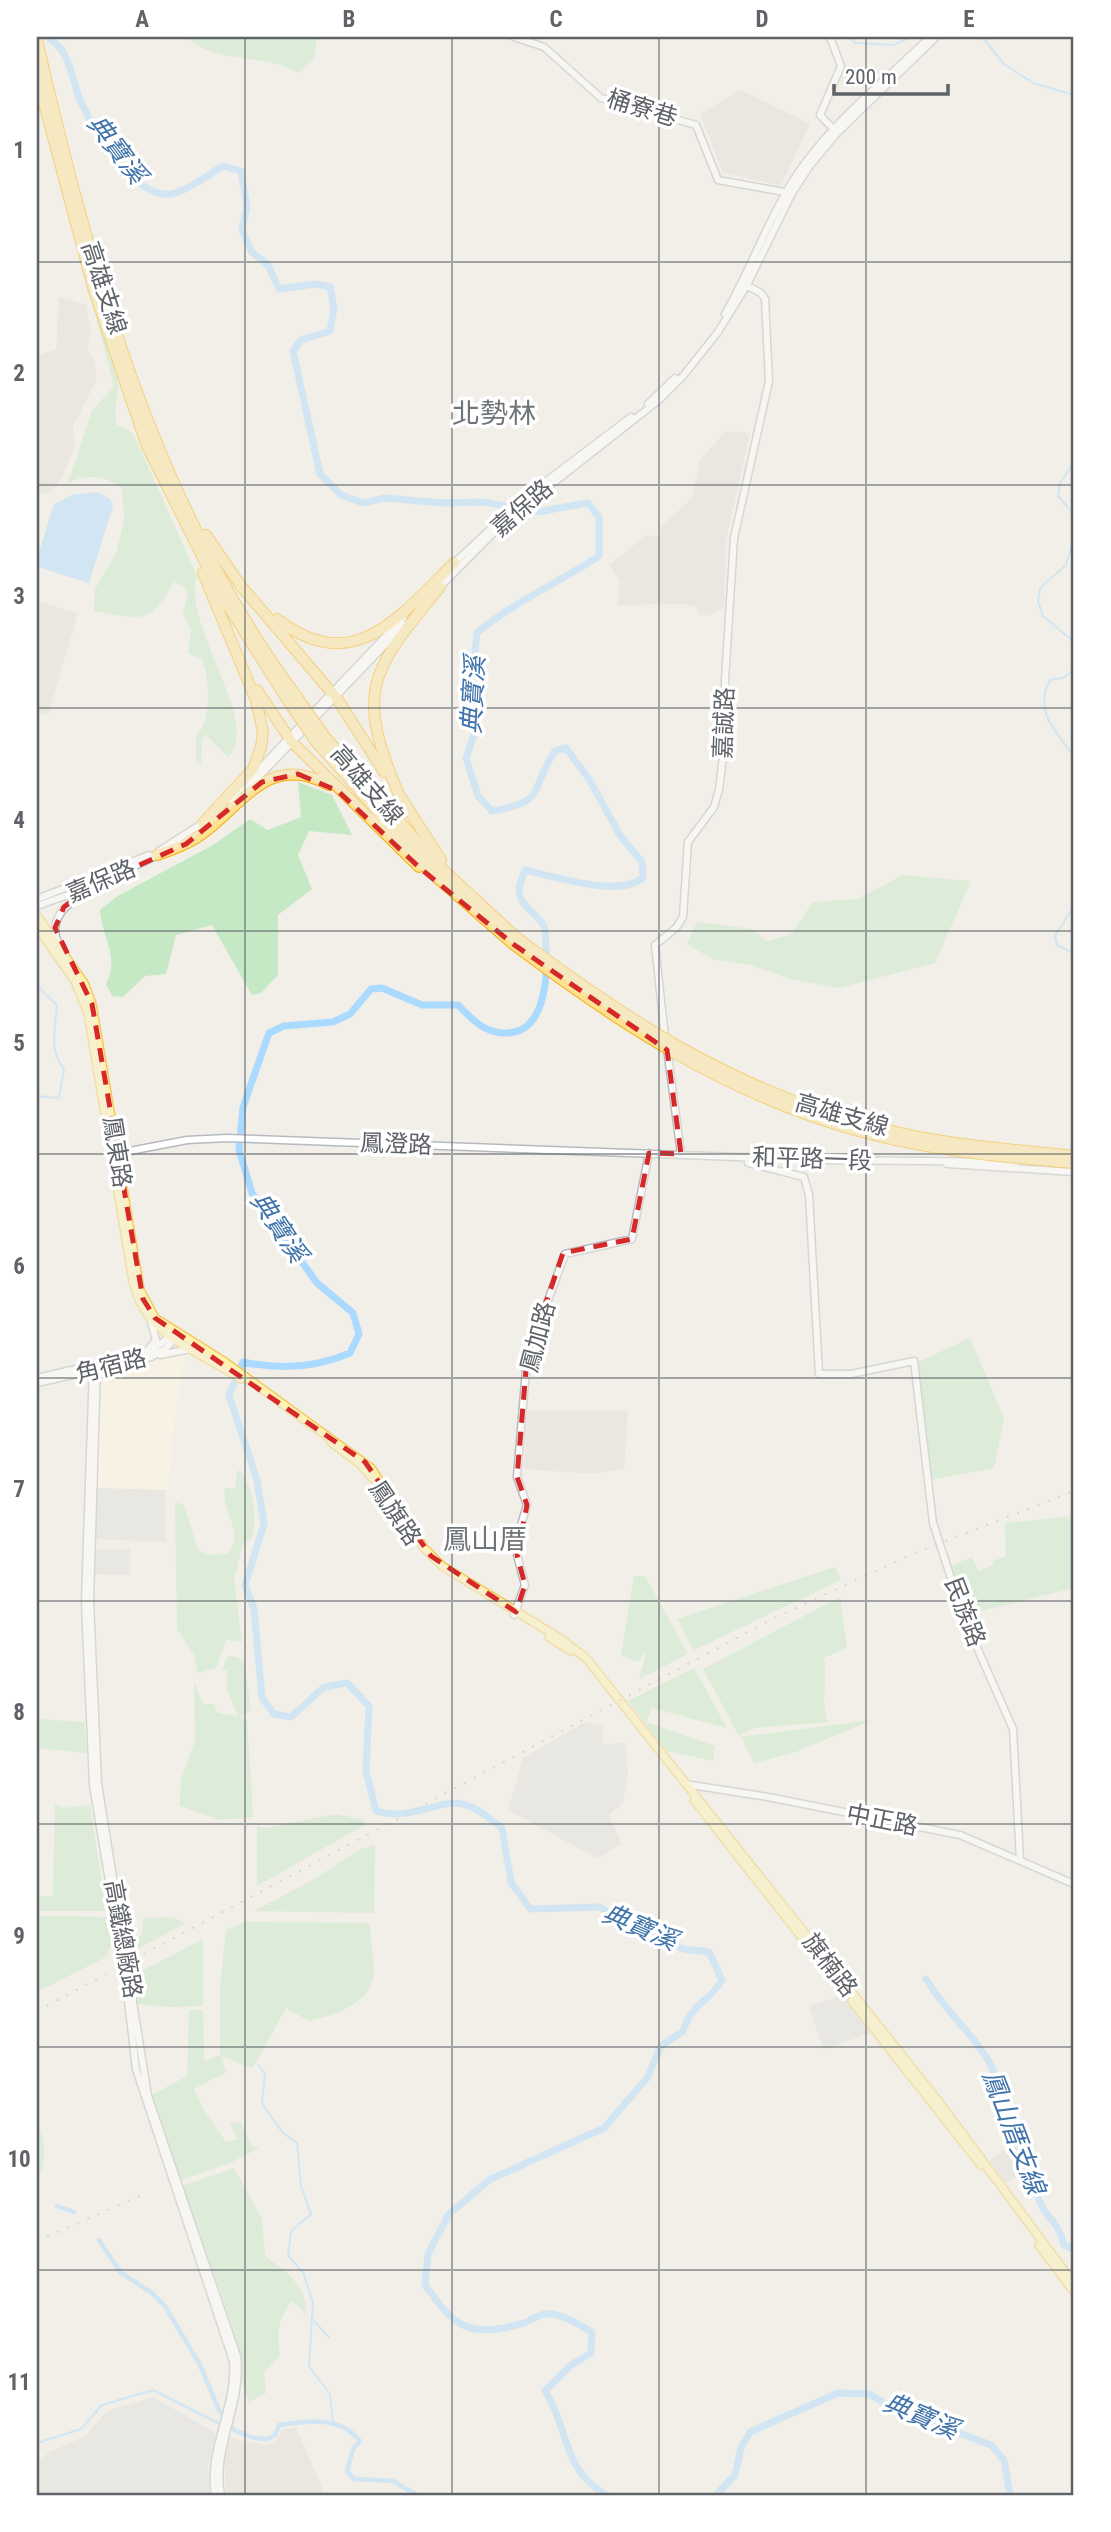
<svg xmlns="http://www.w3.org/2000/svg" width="1111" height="2532" font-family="'Roboto Condensed','Noto Sans TC',sans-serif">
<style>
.commercial{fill:#fef7e0}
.industrial{fill:#e0deda}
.education{fill:#e1ded6}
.green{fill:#c5e8c5}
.water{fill:#aadaff}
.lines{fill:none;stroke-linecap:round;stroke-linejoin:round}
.stream{stroke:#aadaff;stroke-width:2}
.canal{stroke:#aadaff;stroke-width:4.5}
.river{stroke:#aadaff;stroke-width:7}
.secondary-casing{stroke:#b6babf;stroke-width:9}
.primary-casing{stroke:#f2c960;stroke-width:10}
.highway-casing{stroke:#f9ab00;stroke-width:12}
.secondary{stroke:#fff;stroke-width:6}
.primary{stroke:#fff2af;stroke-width:7}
.highway{stroke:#fde293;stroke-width:10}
.rail{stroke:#b6b7b8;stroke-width:2;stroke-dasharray:2 9;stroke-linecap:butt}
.highway-bridge-casing{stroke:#f9ab00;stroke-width:12;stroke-linecap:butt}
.highway-bridge{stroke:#fde293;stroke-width:10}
.marked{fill:none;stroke:#d62828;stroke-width:5;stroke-dasharray:14 9;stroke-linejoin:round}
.grid{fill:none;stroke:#5f6368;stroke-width:2;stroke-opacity:0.55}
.labels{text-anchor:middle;stroke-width:7;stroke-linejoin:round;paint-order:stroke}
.street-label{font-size:24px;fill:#5f6368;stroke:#fff}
.water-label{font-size:26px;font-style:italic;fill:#4174aa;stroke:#fff}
.quarter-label{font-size:28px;fill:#70757a;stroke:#fff}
.neatline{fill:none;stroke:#5f6368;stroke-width:2.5}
.grid-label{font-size:23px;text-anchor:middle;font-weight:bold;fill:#5f6368}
</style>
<rect width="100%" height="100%" fill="#f1efe8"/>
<path class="commercial" d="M179,1355L183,1357L184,1363L176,1405L168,1490L97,1488L101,1375Z"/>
<path class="industrial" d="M97,1488L165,1490L166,1542L94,1539Z
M94,1549H130V1575L94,1574Z
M585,1722L603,1726V1744L625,1743L626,1747L628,1776L623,1803L609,1815L622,1844L597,1858L508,1810L523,1758Z
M842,1995L870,2033L823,2050L809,2006Z
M1017,2141L1026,2173L1004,2183L990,2160Z
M153,2397L216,2433L208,2468L210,2495H37V2464L49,2452L84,2437L107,2411Z"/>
<path class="education" d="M741,90L810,124L781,186L723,172L700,114Z
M59,297L86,305L91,330L87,348L95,361L97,378L73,427L75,447L62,477L52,491L37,495V356L56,350Z
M726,431L750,433L726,540L724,608L708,616L699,614L696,607L682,604L617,605L620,581L609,565L645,536L660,535L661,527L692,498L700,460Z
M37,601L78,613L48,715L37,712Z
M528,1411H628L624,1469L592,1474L524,1469Z
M296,2427L325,2495H226L225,2459L230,2438L265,2445L276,2441L282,2430Z"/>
<path class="green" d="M188,37H317L314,57L298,73C264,52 214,65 188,37Z
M94,308C101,330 112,353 117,376C120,393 112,410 117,425L133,433L197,576C181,624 263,725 228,757L206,735L202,739L201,763H196V735C213,721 210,676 201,658L188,654L191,630L183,614L188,593L183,586L174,582C148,627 141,619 94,611L95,589L117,551L124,520L122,489C106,475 87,473 68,483L92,410L114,387Z
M298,782L332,795L352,835L309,831L298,855L312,889L278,915V975L261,993L252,995L212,925L176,935L166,974L145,976L123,997L112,996L106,984C120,958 102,937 100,910L116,897L213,845L250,819L268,830L301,817Z
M903,875L971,881L935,963L839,988L790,979L751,965L712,959L687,944L697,922L752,929L766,941L790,935L813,902L858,899Z
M970,1338L1004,1418L994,1468L930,1480L916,1363Z
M240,1470C254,1490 258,1517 251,1540L244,1541L234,1578L242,1642L226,1640L216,1668L198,1673L193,1653L177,1629L175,1502L184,1505L198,1550L207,1555L228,1554C246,1532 220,1511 225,1488L235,1489L237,1472Z
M1074,1516V1588L965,1615L952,1565L972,1557L979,1571L992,1566L993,1561L1006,1556L1005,1523Z
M835,1567L841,1580L694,1650L677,1619Z
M634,1576H645L688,1654L639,1679L647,1650L638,1662L621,1655Z
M840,1597L847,1648L824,1658C828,1680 820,1700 828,1722L754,1728L739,1736L703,1669Z
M227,1656L237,1657L244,1662L251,1710L240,1717L247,1720L253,1817L220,1820L180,1806L181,1780L195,1740L194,1682L203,1704H214L218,1713L238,1717L227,1689V1670H222Z
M694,1668L727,1728L652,1708L646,1722L715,1746L713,1761L667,1751L628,1701Z
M37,1719L84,1722L87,1753L37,1748Z
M872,1720L796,1752L754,1763L741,1737Z
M55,1804L63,1808L90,1805L106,1911H37V1896H53Z
M337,1814L363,1820L366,1824L257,1886V1826L265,1828Z
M375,1845L374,1913L254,1911L313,1880L360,1849Z
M37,1916L110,1917L114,1945L108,1949V1956L37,1992Z
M172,1917L186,1923L130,1953L127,1940L142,1935L143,1918Z
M246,1922L367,1923L370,1926C370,1941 374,1956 374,1971C373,2004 334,2015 309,2021L286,2008L253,2068L221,2056L226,2072L194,2089L203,2109L226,2142L237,2139L230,2122L241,2123L252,2146L259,2148L232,2162L181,2180L152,2095L187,2076L189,2010H203L204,2061L220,2055V1987L226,1930Z
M203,1939V2006L170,2007L137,2004L134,1975Z
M37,2126C48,2143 46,2164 37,2181Z
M234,2168L262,2219L265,2256C285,2270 311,2289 305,2317L302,2309L291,2301C277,2324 277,2329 280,2356L264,2372L266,2393L249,2402C239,2383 243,2361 236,2340C221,2288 200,2237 182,2186Z"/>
<path class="water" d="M97,492L110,499L113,506L89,583L38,567L37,559L54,504L72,495Z"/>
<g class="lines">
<path class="stream" d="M850,37L855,43L893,45L911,37
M982,37L1004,64L1033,83L1074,95
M1074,462L1060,483L1058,496L1074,514
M1074,538L1066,565L1040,588L1038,601L1043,616L1074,642
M1074,669L1063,678L1050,680C1033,711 1056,732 1074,756
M1074,906L1055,936L1057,945L1074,953
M37,986L57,1005C55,1027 49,1052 64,1069L59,1098L37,1096
M258,2065L265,2074L262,2104L283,2133L297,2143L301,2186L311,2214L291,2231L288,2256L303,2272L313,2303L309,2366L330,2394L333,2424
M314,2321L329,2337
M37,2443L81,2429L102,2405L153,2390L222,2425"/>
<path class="canal" d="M57,2206L74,2212
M99,2240L121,2273L151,2292L165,2306L200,2365L219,2410L234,2430L254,2438L267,2439L275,2435L279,2425C307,2421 340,2415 360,2441L353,2449L347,2471L354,2479L393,2481L417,2495"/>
<path class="river" d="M48,37C52,41 59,46 63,52C72,66 74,87 81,102C94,130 136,200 171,194C189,190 208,175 223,166L241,171L247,206L242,230L252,252L268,265L279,289L315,284L330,287L334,308L330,331L301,340L293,351L320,474L341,495L363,503L384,498L443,503L483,502L537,512L588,503L599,517V556C558,583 514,602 477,633L472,681L476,729L466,758L478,796L492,811C548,802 529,789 555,751L566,748L589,779L621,837L642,862L643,877C622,899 553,876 525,870C522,879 517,887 520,896C524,909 538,915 544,926C546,932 545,942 546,948C548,978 545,1036 503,1033C483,1032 472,1019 458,1005H422L382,988L371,989L350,1014L333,1022L284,1026L269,1033L243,1107L239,1150L252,1193L317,1283L353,1313L359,1334L350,1353C315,1368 280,1370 243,1362L229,1395L257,1480L264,1524L245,1585L254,1609L262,1698L274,1714L291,1717L324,1687L347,1683L369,1706L366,1771L376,1811C404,1820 426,1806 453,1803C471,1802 489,1818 502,1828L511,1882L530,1909L600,1907L624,1924L658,1939L684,1949L709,1952L722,1980C707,2005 692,2002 683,2031L661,2046L647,2078L604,2128L489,2180L449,2214L428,2254L425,2285C455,2327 467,2338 521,2324C529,2322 538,2314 546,2314C562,2313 579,2325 592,2332L591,2353L571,2365L545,2391C570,2430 561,2468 606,2495
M926,1979C945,2011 976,2036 993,2069C1014,2111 1022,2156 1039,2200C1046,2219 1058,2220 1064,2245L1074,2249
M716,2495L735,2475L741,2448L750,2432L838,2393L869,2394L893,2408L991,2445L1004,2460L1010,2495"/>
<g class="secondary-casing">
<path id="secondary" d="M514,37L544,47L601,98L696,125L718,180L790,193
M830,37L841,66L820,115L837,133
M725,314C751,269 768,219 796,176C831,123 885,81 930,37
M648,404L675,378
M453,564L523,499L631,417
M438,589L506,520L659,400L683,376L718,332L747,285L792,193L809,167L837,133L936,37
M247,789L404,625
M230,800L403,618
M159,851L206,821
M37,899L149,855
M37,906L93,886L160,854
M58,943C48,919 66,905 83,893
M665,1038L655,945L676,928L683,917L688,842L714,807L719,790L724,748L725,680L734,538L769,381L765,299L761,293L744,284
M667,1048L681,1154
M114,1154L187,1140L227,1138L821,1160L1018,1162
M747,1157L748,1163L804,1177L809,1195L819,1374H851L914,1361L933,1523L964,1618L1013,1729L1020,1860
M947,1164L1074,1172
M147,1351L156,1340L151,1322
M160,1355L190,1349
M97,1365L90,1601L98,1784L148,2096L237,2356C243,2405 212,2447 221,2495
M93,1366L85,1602L93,1785L126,1983L136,2069L233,2361C237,2407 207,2449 215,2495
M37,1378L149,1352L174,1334
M37,1383L151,1357L164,1350L178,1336
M514,1615L525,1585L517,1555L518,1535L527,1505L517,1477L527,1358L565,1254L632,1239L649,1153
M685,1784L768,1797L960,1835L1074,1884"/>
</g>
<g class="primary-casing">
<path id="primary" d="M37,916L84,983L92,1004L140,1290L155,1318L225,1362L371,1468L424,1548L442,1566L561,1639L586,1658L938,2101L1074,2284
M37,927L75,981L88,1013L133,1281C145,1337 197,1349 241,1379
M331,1442L360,1464L374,1480
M392,1508L412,1539
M549,1637L571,1651
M694,1800L825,1967
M852,2001L981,2165
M1039,2245L1074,2292"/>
</g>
<g class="highway-casing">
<path id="highway" d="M37,40C90,269 155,506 297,697
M37,77L94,291L147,446L223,598L290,704
M206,535L241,586L332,693
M203,573L256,700L263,732L261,747L253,769L203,823
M277,619C354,679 401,615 454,563
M257,690L289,738
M336,697L384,772
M325,737L439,866L516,937
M292,742L419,867
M317,743L434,875L513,944
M398,793L441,860
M400,797C354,690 370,672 440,587
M157,855C174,849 191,843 206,831C246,800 271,753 329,785"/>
</g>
<use href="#secondary" class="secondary"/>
<use href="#primary" class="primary"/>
<use href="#highway" class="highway"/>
<path class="rail" d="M37,2011L774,1618L915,1553L1074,1491
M37,2241L147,2193"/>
<g class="highway-bridge-casing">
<path id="highway-bridge" d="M297,697L325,737
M290,704L317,743
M516,937C632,1024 737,1092 880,1128C943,1145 1010,1149 1074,1156
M513,944C621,1025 723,1092 855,1130C926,1150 1001,1157 1074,1163"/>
</g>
<use href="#highway-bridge" class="highway-bridge"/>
</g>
<path d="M0 0H1111V2532H0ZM298,774L338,791L421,869L513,944L667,1050L681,1154L649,1153L632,1239L563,1253L527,1358L517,1477L527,1505L517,1555L525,1585L516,1612L431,1556L365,1462L155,1318L143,1299L92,1004L55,928L64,907L93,886L186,844L262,782Z" fill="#f1efe8" fill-opacity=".55" fill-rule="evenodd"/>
<path class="marked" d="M298,774L338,791L421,869L513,944L667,1050L681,1154L649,1153L632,1239L563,1253L527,1358L517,1477L527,1505L517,1555L525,1585L516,1612L431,1556L365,1462L155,1318L143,1299L92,1004L55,928L64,907L93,886L186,844L262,782Z"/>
<path class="grid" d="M245,37V2495M452,37V2495M659,37V2495M866,37V2495M37,262H1074M37,485H1074M37,708H1074M37,931H1074M37,1154H1074M37,1378H1074M37,1601H1074M37,1824H1074M37,2047H1074M37,2270H1074"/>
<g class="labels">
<g class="street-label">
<text transform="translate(642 108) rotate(17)" y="8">桶寮巷</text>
<text transform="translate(104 288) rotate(72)" y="8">高雄支線</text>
<text transform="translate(522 508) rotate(-41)" y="8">嘉保路</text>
<text transform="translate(724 723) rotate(-88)" y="8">嘉誠路</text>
<text transform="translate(367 785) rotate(49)" y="8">高雄支線</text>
<text transform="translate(101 881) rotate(-23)" y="8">嘉保路</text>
<text transform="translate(842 1115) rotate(16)" y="8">高雄支線</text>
<text transform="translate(396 1144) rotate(2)" y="8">鳳澄路</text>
<text transform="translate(117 1152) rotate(81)" y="8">鳳東路</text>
<text transform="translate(812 1159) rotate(2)" y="8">和平路一段</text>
<text transform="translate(538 1337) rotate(-75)" y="8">鳳加路</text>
<text transform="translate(111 1366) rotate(-14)" y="8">角宿路</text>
<text transform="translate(395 1513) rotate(56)" y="8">鳳旗路</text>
<text transform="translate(965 1612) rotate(69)" y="8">民族路</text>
<text transform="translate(882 1820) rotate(11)" y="8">中正路</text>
<text transform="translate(123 1939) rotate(80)" y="8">高鐵總廠路</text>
<text transform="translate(830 1965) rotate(52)" y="8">旗楠路</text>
</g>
<g class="water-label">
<text transform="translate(117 149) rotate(53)" y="9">典寶溪</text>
<text transform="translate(473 695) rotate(-87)" y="9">典寶溪</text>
<text transform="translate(279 1227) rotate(56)" y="9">典寶溪</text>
<text transform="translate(640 1927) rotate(23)" y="9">典寶溪</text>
<text transform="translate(1014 2132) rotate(69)" y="9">鳳山厝支線</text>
<text transform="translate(921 2416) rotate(23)" y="9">典寶溪</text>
</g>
<g class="quarter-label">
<text x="494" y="423">北勢林</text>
<text x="485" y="1549">鳳山厝</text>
</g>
</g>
<rect width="1111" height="2532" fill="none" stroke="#ffffff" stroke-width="77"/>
<path d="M834 84v10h114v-10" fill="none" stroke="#5f6368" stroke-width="3.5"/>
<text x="845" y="84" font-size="21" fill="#5f6368" stroke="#ffffff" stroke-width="5" paint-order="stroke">200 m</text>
<rect x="38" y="38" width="1034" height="2456" class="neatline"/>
<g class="grid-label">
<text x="142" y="27">A</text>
<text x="349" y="27">B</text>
<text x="556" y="27">C</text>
<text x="762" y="27">D</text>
<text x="969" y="27">E</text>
<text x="19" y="158">1</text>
<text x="19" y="381">2</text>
<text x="19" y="604">3</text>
<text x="19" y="828">4</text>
<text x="19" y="1051">5</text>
<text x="19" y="1274">6</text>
<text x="19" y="1497">7</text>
<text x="19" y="1720">8</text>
<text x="19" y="1944">9</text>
<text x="19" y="2167">10</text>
<text x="19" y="2390">11</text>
</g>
</svg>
